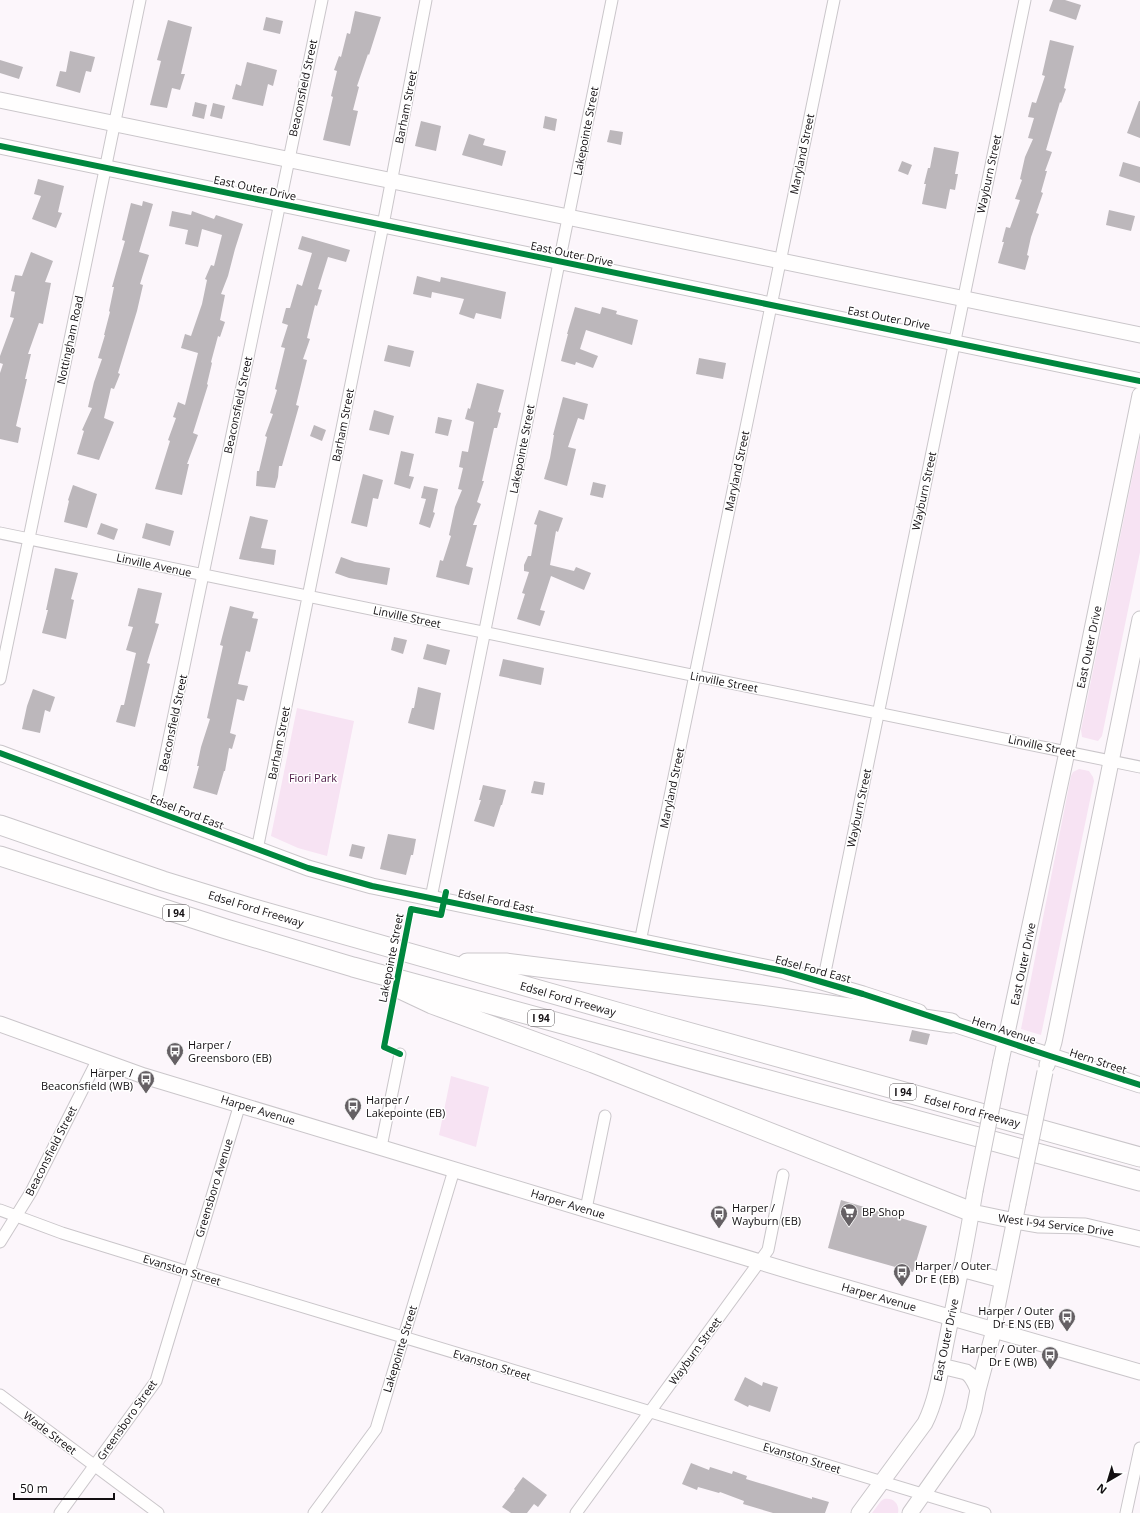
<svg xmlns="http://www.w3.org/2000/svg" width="1140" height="1513" font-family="'Open Sans',sans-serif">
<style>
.green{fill:#f7e3f3}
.building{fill:#bcb7bb}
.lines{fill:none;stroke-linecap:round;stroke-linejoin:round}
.street-casing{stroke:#cac6ca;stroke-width:13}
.secondary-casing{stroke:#cac6ca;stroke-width:17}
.highway-casing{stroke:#cac6ca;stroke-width:21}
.street{stroke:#fffefe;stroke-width:11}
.secondary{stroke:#fffefe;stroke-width:15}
.highway{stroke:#fffefe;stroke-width:19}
.secondary-bridge-casing{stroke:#cac6ca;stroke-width:17;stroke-linecap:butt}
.secondary-bridge{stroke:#fffefe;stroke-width:15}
.cycleway-casing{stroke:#fff;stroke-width:8}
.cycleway{stroke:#00873e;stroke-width:6}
.labels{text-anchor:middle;stroke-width:3;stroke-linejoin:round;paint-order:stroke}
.shield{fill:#fff;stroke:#5a5759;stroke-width:1}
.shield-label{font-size:10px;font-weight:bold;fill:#130f12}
.street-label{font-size:11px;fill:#130f12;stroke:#fff}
.park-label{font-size:11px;fill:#4c1944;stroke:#fff}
.poi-label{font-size:11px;fill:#130f12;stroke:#fff;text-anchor:start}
</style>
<rect width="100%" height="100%" fill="#fcf6fb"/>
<path class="green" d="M1140,439V552L1102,736L1098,741L1082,737L1081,730Z
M297,708L354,721L327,856L298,848L271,836Z
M1079,769L1089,771L1093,777L1094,781L1041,1035L1021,1029L1071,776L1073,772Z
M451,1076L489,1087L476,1147L439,1135Z
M884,1499C893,1497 900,1504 898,1513H872L881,1501Z"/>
<path class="building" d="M1053,0H1065L1081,5L1076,20L1049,11Z
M355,11L381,17L369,55L368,54L357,86L359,87L353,110L358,111L350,146L323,140L333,97L331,96L337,71L334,70L339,56L341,57L347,33L350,34Z
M266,17L283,21L280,34L263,30Z
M168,20L192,27L181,74H185L180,90L172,88L167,108L150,105L161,61L157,60Z
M1050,40L1074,46L1064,88L1066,89L1061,103L1060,102L1046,150L1052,152L1045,171H1047L1041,192L1043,193L1036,213L1039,214L1031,237L1027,255L1029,256L1025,270L998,263L1004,242H1002L1006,227L1010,228L1020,200L1015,199L1022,180L1020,179L1025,157L1033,139L1028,138L1034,118L1028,117L1032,102L1036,103L1045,76L1042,75Z
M70,51L95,57L91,72L86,71L80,93L56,86L60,71L66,72Z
M0,60L23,67L19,79L0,73Z
M247,62L277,70L273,86L268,84L263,106L232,99L236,84L241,86Z
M1139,101H1140V138L1127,133Z
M195,102L207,105L204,119L192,116Z
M213,103L225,106L222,119L210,116Z
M545,116L557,119L555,131L543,128Z
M421,121L441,126L436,151L415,146Z
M610,130L623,132L621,145L607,142Z
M469,134L485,139L483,145L506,151L502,166L462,155Z
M934,147L959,152L955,174H958L955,190L950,189L946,209L922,204L926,184H924L928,168H930Z
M902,161L912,165L908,175L898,171Z
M1123,162L1140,167V183L1119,176Z
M38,179L64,186L58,212L62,213L56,228L32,219L41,196L34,194Z
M143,201L153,204L139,252L149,255L140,284L143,285L137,311L118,373L120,374L114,389L111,388L104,418L114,422L99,460L77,454L84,431L82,430L92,408L88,407L94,382L102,359L98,358L105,335H104L110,312L109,311L114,287H112L125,241L122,240L131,203L142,206Z
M1109,210L1135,216L1131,231L1106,225Z
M172,211L191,215L192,211L214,219L216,215L243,224L235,249L228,276L221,294L225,295L220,320L225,322L220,337L218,336L211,362L212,363L207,384L208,385L193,433L198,435L187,464H189L182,495L155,489L170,441L168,440L176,418L173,417L178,402L185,405L198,353L181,348L185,334L191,336L202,304L207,280L205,279L211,265L214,266L222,235L202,229L198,247L185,244L188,230L169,226Z
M302,236L350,250L346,262L328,257L318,289L322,290L317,306L315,305L307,338L310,339L303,359L307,360L296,405L299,406L282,466H279L278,477L275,488L256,486L257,471H259L267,437L265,436L273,414L270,413L277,390L275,389L285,348L281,347L288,325L282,323L286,308H290L297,284L302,286L312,253L298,249Z
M31,252L53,261L45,282L51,283L43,324L39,323L28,354H31L25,379H27L16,426L21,428L18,443L0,439V373L3,364L0,363V356L14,318L10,317L15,292L11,291L15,275L22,276Z
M417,276L440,282L441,277L506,292L501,319L476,313L474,319L459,314L464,299L432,292L431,298L413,294Z
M575,307L600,314L602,307L617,311L616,314L638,320L632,345L586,330L580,349L598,356L593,368L576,362L575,365L561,361L568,334H567Z
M388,345L414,351L410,367L384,361Z
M699,358L726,363L723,379L696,374Z
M477,383L504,390L498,412L501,413L497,428H494L482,481H484L477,502L481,504L473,525H477L466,566L473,568L469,585L436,577L440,560L443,561L451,536L449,535L455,507L462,490L458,489L463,468L459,467L462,451L468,452L474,422L465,419L468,408L470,409Z
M563,397L588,404L584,420L578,418L568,447L576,449L567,486L544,479L550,458L554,435H553Z
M374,410L394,416L389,435L369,430Z
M438,417L452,420L448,436L435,433Z
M314,425L326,430L322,441L310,436Z
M401,451L414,454L409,476L414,477L410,489L394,484Z
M363,474L383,480L378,499L373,498L367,527L351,523Z
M593,482L606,485L603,498L590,495Z
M73,485L97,494L87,528L64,522L69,501L68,500Z
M424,486L438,489L433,512L435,513L430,528L419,524L426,499L421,498Z
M539,510L563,518L558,532L556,531L550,565L574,571L576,567L591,573L584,590L551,576L540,610L545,611L540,626L517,619L525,594L522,593L529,572L524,571V565L528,556H531L537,525L534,524Z
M250,516L268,520L261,548L276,550L274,565L239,559Z
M101,523L118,529L114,540L97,534Z
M146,523L174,531L170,546L142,538Z
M341,557L355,562L390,568L387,585L349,578L335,573Z
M55,568L78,573L71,599L74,600L66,639L42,633L48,610H46Z
M138,588L162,593L155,623L159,624L147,663L150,664L135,727L116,722L121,705H124L136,653L126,650L133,627L128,626Z
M230,606L254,612L252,618L258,619L250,652L246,651L238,684L248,686L244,701L237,699L230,733L236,735L232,749L229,748L225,771H224L217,795L193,788L199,766H197L201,747L210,719L207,718L223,646L220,645Z
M394,637L407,640L403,654L391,650Z
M427,644L450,650L446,665L423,659Z
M503,659L544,668L541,685L499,676Z
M418,687L441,693L434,730L408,723L412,708H414Z
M33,689L55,697L50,712L45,710L40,733L22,729L27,706Z
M534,781L545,783L543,795L531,793Z
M483,785L506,790L502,805H501L494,827L474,821L481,800H479Z
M388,834L416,839L413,855H411L406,875L380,869Z
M352,844L365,847L362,859L349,856Z
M912,1030L930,1034L927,1045L909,1041Z
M841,1200L927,1226L913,1272L828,1248Z
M745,1377L762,1386L763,1382L778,1387L770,1412L749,1405L748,1407L734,1400Z
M691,1463L709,1470L710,1467L732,1474L733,1471L747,1476L746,1479L812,1499V1497L829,1502L825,1513H773L743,1504L744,1501L720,1492L719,1493L698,1487L697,1490L682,1484Z
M523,1477L547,1495L538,1507L534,1504L527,1513H511L502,1507L515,1490L514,1489Z"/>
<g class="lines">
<g class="street-casing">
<path id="street" d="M0,533L1140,767
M0,679L140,0
M154,811L322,0
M257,850L383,225L426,0
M431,898L612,0
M640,942L834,0
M823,982L1025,0
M381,1147L400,1054
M586,1209L605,1116
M0,1210L62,1233L188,1272L985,1513
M0,1242L31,1192L98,1059
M0,1395L158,1513
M60,1513L156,1381L240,1104
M314,1513L376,1429L454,1170
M576,1513L768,1250L783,1175
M1126,1513L1140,1448"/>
</g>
<g class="secondary-casing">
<path id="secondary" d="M0,100L1140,335
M0,146L1140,381
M0,753L308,868L372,886L784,971L863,994L919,1012
M941,1020L1140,1085
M0,1024L144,1076L803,1275L1140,1372
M1001,1061L1067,752L1140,395
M1047,1065L1054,1042L1140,619
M972,1212L1015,1221L1039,1225L1085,1226L1140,1239
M961,1269L1002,1280
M941,1366L966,1372C973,1376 975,1383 978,1390
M859,1513L925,1423C938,1397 941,1366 947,1338C957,1289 967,1241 975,1191
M910,1513L967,1432L974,1410L978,1390L994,1330L997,1308L1018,1204"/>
</g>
<g class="highway-casing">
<path id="highway" d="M0,825L163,881L251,908L666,1026L1140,1157
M0,856L226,929L353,967L1140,1181
M467,963H506L761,995L951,1023
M398,988L432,1004L593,1063L972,1212"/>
</g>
<use href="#street" class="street"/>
<use href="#secondary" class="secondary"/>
<use href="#highway" class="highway"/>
<g class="secondary-bridge-casing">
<path id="secondary-bridge" d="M975,1191L1001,1061
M1018,1204L1045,1072"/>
</g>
<use href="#secondary-bridge" class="secondary-bridge"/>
<g class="cycleway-casing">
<path id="cycleway" d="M0,146L1140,381
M0,753L308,868L372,886L784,971L863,994L1050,1056L1140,1085
M400,1054L384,1047L411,909L441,915L446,892"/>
</g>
<use href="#cycleway" class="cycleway"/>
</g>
<defs>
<g id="bus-pin" transform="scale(0.9)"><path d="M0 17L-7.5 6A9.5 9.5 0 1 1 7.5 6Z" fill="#656064" stroke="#fff"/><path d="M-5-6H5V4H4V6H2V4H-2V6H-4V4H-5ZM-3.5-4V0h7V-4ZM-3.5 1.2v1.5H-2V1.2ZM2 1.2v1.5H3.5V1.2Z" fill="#fff"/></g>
<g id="supermarket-pin" transform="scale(0.9)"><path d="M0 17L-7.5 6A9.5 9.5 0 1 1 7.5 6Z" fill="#656064" stroke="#fff"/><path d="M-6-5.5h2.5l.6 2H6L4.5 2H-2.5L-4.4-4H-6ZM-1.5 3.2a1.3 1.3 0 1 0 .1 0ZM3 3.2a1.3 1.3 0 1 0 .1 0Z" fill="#fff"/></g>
</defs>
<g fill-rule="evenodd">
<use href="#bus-pin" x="175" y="1051"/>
<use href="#bus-pin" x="146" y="1079"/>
<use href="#bus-pin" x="353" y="1106"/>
<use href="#supermarket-pin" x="849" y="1212"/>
<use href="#bus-pin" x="719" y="1214"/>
<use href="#bus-pin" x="902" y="1272"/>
<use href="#bus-pin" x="1067" y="1317"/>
<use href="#bus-pin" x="1050" y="1355"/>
</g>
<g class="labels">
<g class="shield">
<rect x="163" y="905" width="26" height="16" rx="3"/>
<rect x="528" y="1010" width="26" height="16" rx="3"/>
<rect x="890" y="1084" width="26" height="16" rx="3"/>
</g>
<g class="shield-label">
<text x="176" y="917">I 94</text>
<text x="541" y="1022">I 94</text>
<text x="903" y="1096">I 94</text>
</g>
<g class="street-label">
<text transform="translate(303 88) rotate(-78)" y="4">Beaconsfield Street</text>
<text transform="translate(406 107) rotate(-79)" y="4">Barham Street</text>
<text transform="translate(586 131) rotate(-79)" y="4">Lakepointe Street</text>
<text transform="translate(802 154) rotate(-78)" y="4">Maryland Street</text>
<text transform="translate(989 174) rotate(-78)" y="4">Wayburn Street</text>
<text transform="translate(255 188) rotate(12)" y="4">East Outer Drive</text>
<text transform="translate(572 254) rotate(12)" y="4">East Outer Drive</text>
<text transform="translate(889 318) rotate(11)" y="4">East Outer Drive</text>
<text transform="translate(70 340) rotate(-78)" y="4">Nottingham Road</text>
<text transform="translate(238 405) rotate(-78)" y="4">Beaconsfield Street</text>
<text transform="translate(343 425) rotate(-79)" y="4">Barham Street</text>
<text transform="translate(522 449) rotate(-79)" y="4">Lakepointe Street</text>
<text transform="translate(737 471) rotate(-78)" y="4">Maryland Street</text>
<text transform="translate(924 491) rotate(-78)" y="4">Wayburn Street</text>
<text transform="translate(154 565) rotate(12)" y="4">Linville Avenue</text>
<text transform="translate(407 617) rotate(12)" y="4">Linville Street</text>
<text transform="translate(1089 647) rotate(-78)" y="4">East Outer Drive</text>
<text transform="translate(724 682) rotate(11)" y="4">Linville Street</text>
<text transform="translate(173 723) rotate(-78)" y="4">Beaconsfield Street</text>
<text transform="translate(279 743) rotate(-79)" y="4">Barham Street</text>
<text transform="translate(1042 746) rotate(12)" y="4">Linville Street</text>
<text transform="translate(672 788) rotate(-78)" y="4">Maryland Street</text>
<text transform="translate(859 808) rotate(-78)" y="4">Wayburn Street</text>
<text transform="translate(187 812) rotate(21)" y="4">Edsel Ford East</text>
<text transform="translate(496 901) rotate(12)" y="4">Edsel Ford East</text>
<text transform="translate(256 909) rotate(17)" y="4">Edsel Ford Freeway</text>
<text transform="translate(391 958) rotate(-79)" y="4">Lakepointe Street</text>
<text transform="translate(1023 964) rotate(-78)" y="4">East Outer Drive</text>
<text transform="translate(813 969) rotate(15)" y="4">Edsel Ford East</text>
<text transform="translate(568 999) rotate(16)" y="4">Edsel Ford Freeway</text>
<text transform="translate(1004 1030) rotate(18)" y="4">Hern Avenue</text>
<text transform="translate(1098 1061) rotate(18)" y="4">Hern Street</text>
<text transform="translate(258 1110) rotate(17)" y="4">Harper Avenue</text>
<text transform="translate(972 1111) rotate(15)" y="4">Edsel Ford Freeway</text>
<text transform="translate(51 1151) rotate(-63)" y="4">Beaconsfield Street</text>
<text transform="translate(214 1188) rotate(-73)" y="4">Greensboro Avenue</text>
<text transform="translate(568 1204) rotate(17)" y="4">Harper Avenue</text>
<text transform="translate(1056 1225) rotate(7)" y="4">West I-94 Service Drive</text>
<text transform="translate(182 1270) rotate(17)" y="4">Evanston Street</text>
<text transform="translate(879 1297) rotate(16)" y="4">Harper Avenue</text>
<text transform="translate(946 1340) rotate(-78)" y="4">East Outer Drive</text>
<text transform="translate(400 1349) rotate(-73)" y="4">Lakepointe Street</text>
<text transform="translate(695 1351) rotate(-54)" y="4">Wayburn Street</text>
<text transform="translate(492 1365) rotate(17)" y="4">Evanston Street</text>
<text transform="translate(127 1420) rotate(-55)" y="4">Greensboro Street</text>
<text transform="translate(50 1433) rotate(37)" y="4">Wade Street</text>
<text transform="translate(802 1458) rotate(17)" y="4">Evanston Street</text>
</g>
<g class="park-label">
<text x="313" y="782">Fiori Park</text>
</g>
<g class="poi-label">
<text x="188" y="1049">Harper /<tspan x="188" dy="13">Greensboro (EB)</tspan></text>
<text x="133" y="1077" text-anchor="end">Harper /<tspan x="133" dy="13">Beaconsfield (WB)</tspan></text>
<text x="366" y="1104">Harper /<tspan x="366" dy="13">Lakepointe (EB)</tspan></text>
<text x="732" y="1212">Harper /<tspan x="732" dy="13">Wayburn (EB)</tspan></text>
<text x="862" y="1216">BP Shop</text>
<text x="915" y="1270">Harper / Outer<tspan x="915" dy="13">Dr E (EB)</tspan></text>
<text x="1054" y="1315" text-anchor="end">Harper / Outer<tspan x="1054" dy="13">Dr E NS (EB)</tspan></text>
<text x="1037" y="1353" text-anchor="end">Harper / Outer<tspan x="1037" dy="13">Dr E (WB)</tspan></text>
</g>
</g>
<g transform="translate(1108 1481) rotate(218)" stroke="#ffffff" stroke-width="3" paint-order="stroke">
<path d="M0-3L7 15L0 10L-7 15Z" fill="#130f12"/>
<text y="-6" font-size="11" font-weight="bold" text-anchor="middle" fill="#130f12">N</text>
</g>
<path d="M14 1493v6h100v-6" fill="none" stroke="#130f12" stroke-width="2"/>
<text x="20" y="1493" font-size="12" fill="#130f12" stroke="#ffffff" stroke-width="3" paint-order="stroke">50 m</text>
</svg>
